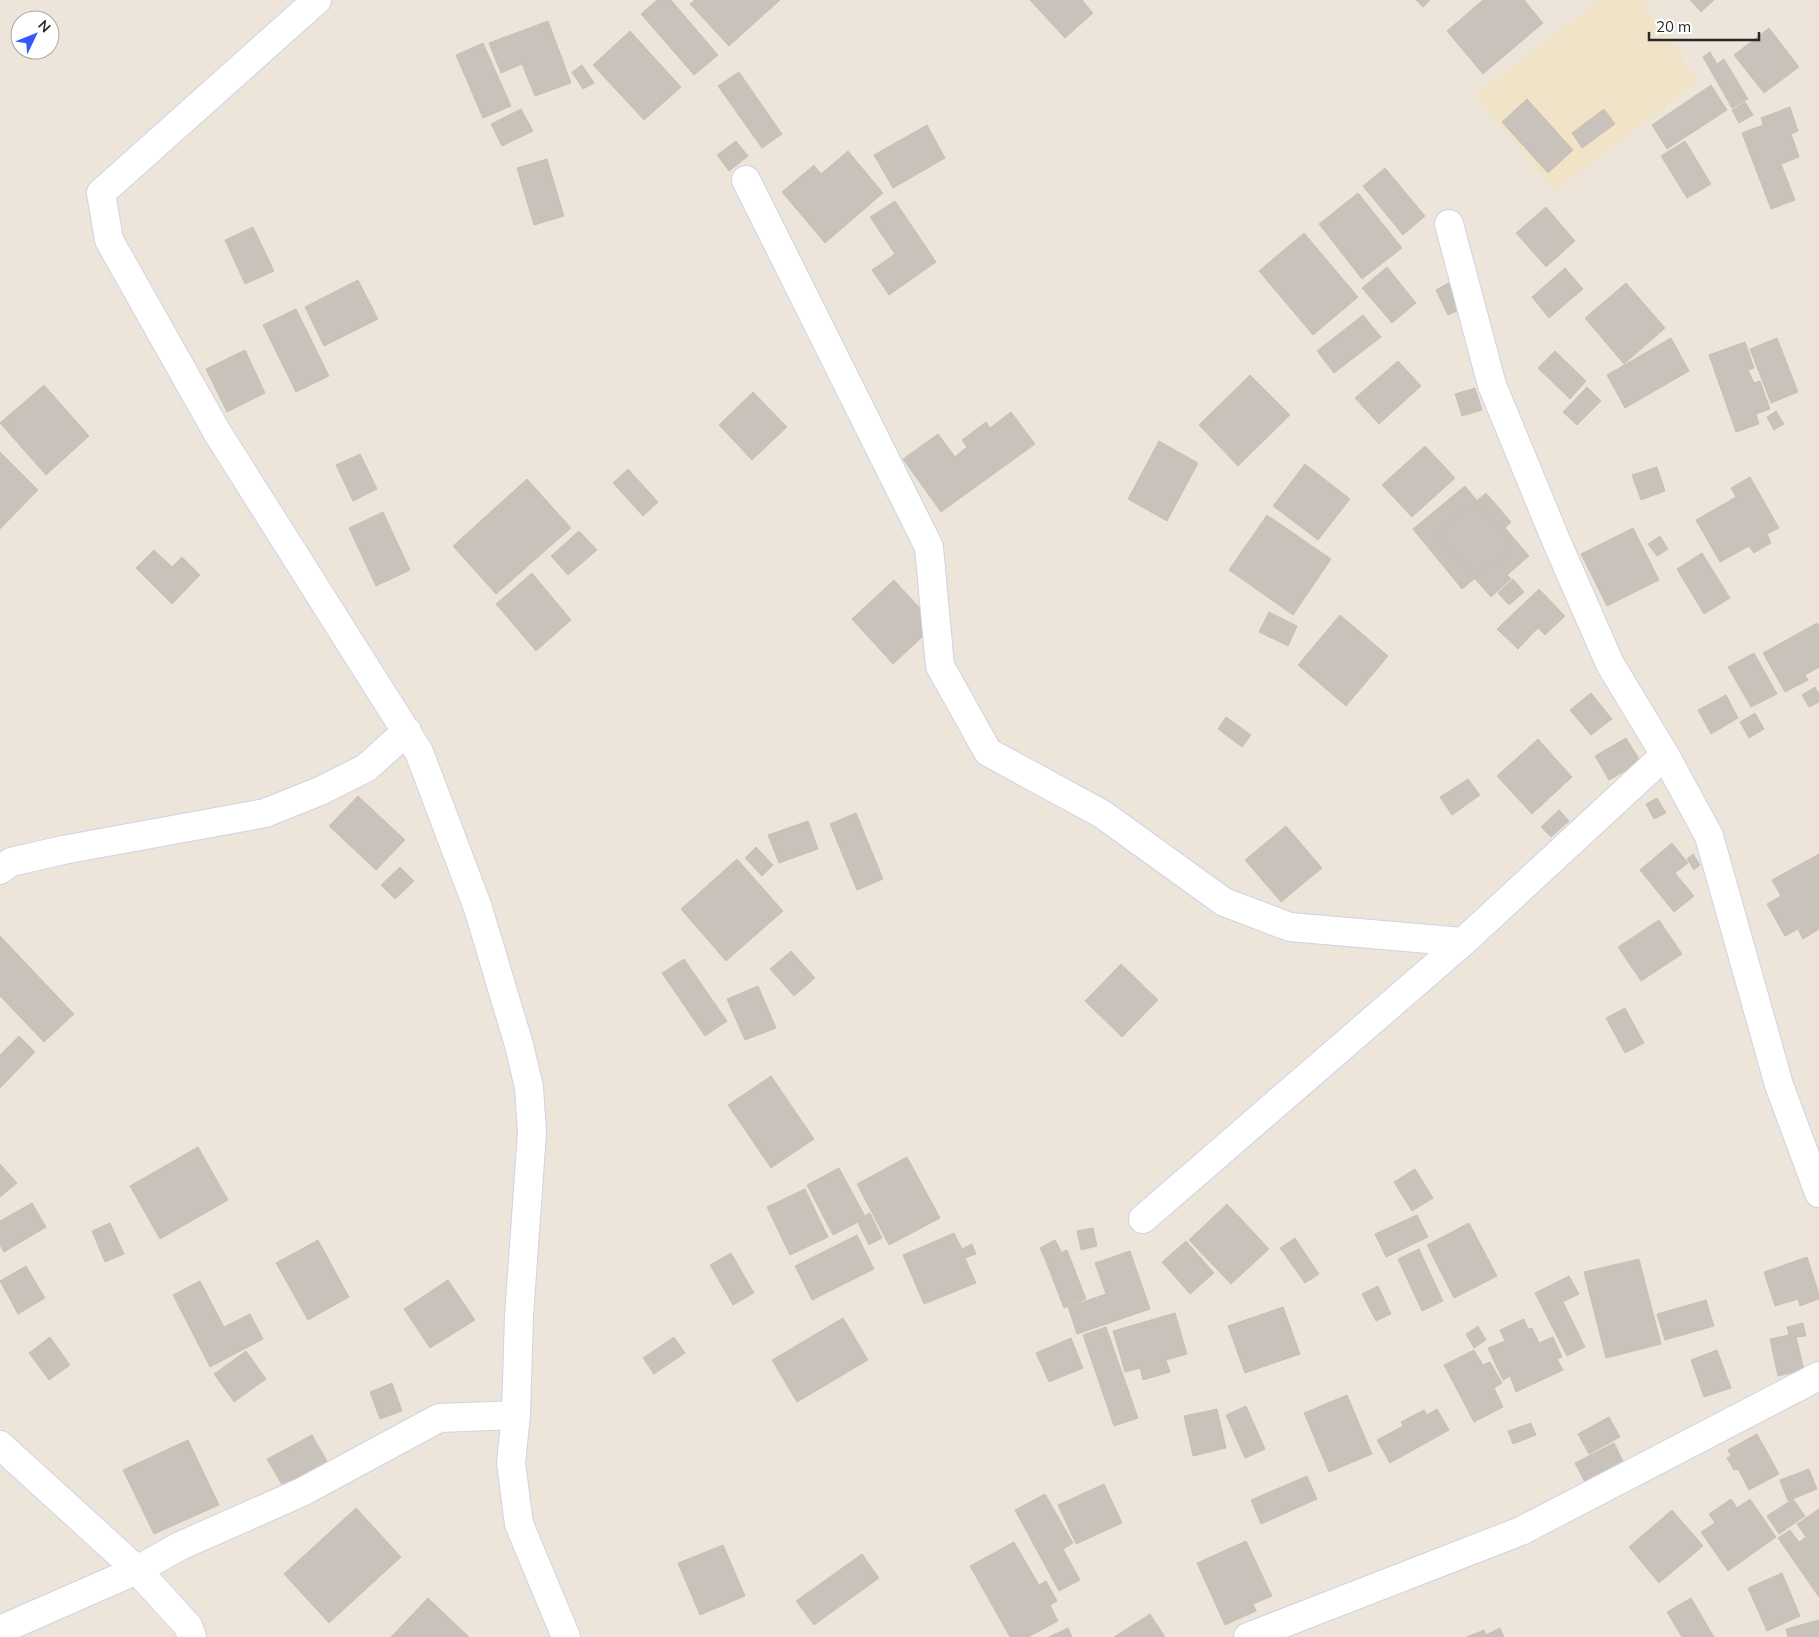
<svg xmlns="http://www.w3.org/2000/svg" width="1819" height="1637" font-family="Mulish,sans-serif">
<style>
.education{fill:#f1e3c7}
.building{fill:#c8c2ba;stroke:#c8c1b3}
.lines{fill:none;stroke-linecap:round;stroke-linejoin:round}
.minor-casing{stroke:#cfd3e4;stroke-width:30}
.minor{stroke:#fff;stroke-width:28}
</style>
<rect width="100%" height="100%" fill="#ede5da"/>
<path class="education" d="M1600,0H1642L1698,81L1556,191L1474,96Z"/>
<path class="building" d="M657,0H671L718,55L694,75L641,14Z
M695,0H780L729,46L690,4Z
M1030,0H1082L1093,13L1065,38Z
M1416,0H1430L1423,7Z
M1483,0H1524L1543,23L1483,74L1447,31Z
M1690,0H1714L1701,12Z
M548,21L571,83L535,96L522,64L501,73L489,43Z
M1769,28L1799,67L1764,93L1734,55Z
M630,31L681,87L644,120L593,65Z
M483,43L511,106L483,118L456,55Z
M1710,52L1717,64L1724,59L1748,99L1732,108L1703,57Z
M582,65L594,83L583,89L572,72Z
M739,72L782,134L762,148L718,86Z
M1711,85L1727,110L1667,149L1652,125Z
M1527,99L1573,150L1548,173L1502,122Z
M1745,102L1753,115L1739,123L1732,110Z
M1790,107L1798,131L1791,134L1799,157L1781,164L1795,200L1771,209L1742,133L1763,125L1761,118Z
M521,109L533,131L502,146L491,124Z
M1604,109L1615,124L1582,148L1572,133Z
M927,125L945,158L893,188L874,155Z
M736,141L748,156L729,171L717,155Z
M1685,141L1711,184L1687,198L1661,156Z
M848,151L883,193L825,243L782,192L814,165L821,174Z
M547,159L564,216L534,225L517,168Z
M1385,168L1425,216L1403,235L1363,186Z
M1358,193L1402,248L1362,279L1319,224Z
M895,201L936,262L889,295L872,270L895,254L870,217Z
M1546,207L1575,241L1546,267L1516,233Z
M253,227L274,271L245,284L225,240Z
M1304,233L1358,297L1313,335L1259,271Z
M1387,267L1416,303L1392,323L1362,288Z
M1565,268L1583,289L1549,318L1532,297Z
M358,280L378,319L324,346L305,307Z
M1452,281L1465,307L1448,315L1436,290Z
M1626,283L1665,328L1624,364L1585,318Z
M296,309L329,376L296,392L263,325Z
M1363,315L1381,337L1334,373L1317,351Z
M1671,338L1689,371L1625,408L1607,375Z
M1777,338L1798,392L1771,403L1750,349Z
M1745,342L1754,368L1748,370L1754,383L1760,381L1770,409L1756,414L1759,424L1736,432L1709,355Z
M245,350L265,393L227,412L206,369Z
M1555,351L1586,381L1570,399L1538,368Z
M1398,361L1421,386L1379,424L1355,398Z
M1250,375L1290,415L1238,466L1199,425Z
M44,385L89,436L46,475L0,423Z
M1587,387L1601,401L1577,425L1563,412Z
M1475,388L1482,410L1462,416L1455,394Z
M753,392L787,427L752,460L719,425Z
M1776,411L1784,424L1774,430L1767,417Z
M1011,412L1035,444L941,512L903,459L938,434L955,457L967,447L962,440L986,422L990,428Z
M1159,441L1198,463L1167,521L1128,499Z
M1425,446L1455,478L1412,517L1382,485Z
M0,452L38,490L0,529Z
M360,454L377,489L353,501L336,465Z
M1305,464L1350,499L1318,540L1273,506Z
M1657,467L1665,491L1641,500L1632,475Z
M628,469L658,502L643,516L613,483Z
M1750,477L1779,528L1767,534L1771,543L1754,553L1749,546L1720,562L1696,520L1736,497L1731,488Z
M527,479L571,528L496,594L453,546Z
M1465,486L1514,546L1462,589L1413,529Z
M1486,493L1511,522L1505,528L1529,556L1507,575L1511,579L1491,597L1436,535Z
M383,512L410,570L376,586L349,528Z
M1267,515L1331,559L1293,615L1229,570Z
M1633,528L1659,580L1607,606L1581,554Z
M579,531L597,550L568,575L551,556Z
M1660,536L1668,549L1657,556L1648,544Z
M154,550L172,567L182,557L200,575L172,604L136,568Z
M1702,553L1730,598L1704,614L1677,569Z
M532,573L571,620L536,651L496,604Z
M1513,579L1524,592L1509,605L1498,593Z
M894,580L935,625L893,664L852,619Z
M1539,589L1565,616L1545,635L1538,628L1518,649L1497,629Z
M1269,612L1297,626L1288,646L1259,632Z
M1340,615L1388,656L1346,706L1298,665Z
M1817,623L1819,626V667L1805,675L1808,680L1785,692L1763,653Z
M1754,653L1777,694L1751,707L1728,667Z
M1815,687L1819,694V702L1809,707L1802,695Z
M1591,693L1612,719L1591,735L1570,710Z
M1726,695L1738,718L1711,734L1698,710Z
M1755,713L1764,729L1749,738L1740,722Z
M1226,717L1251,735L1242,747L1218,729Z
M1626,738L1641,762L1609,780L1595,756Z
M1538,739L1572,777L1532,814L1497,776Z
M1468,779L1480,795L1452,815L1440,797Z
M358,796L405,840L376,870L329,826Z
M1657,798L1666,813L1654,819L1646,804Z
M1559,810L1569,821L1551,837L1541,827Z
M856,813L883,879L857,890L830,824Z
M808,821L818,849L779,863L768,835Z
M1286,826L1322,868L1281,902L1245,860Z
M1672,843L1688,863L1675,873L1694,896L1674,912L1640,870Z
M756,847L773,865L762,876L745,858Z
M1693,854L1700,865L1694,870L1687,859Z
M1819,854V929L1803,939L1798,929L1785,936L1767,904L1781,896L1772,880Z
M737,859L783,911L726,961L681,909Z
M400,867L414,881L395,899L381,885Z
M1659,920L1682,954L1641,981L1618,947Z
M0,936L74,1014L44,1042L0,996Z
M791,951L815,978L794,996L770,969Z
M684,959L727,1021L705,1036L662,973Z
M1121,964L1158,1000L1122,1037L1085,1001Z
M758,986L776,1028L745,1040L727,999Z
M1625,1008L1644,1043L1625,1053L1606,1018Z
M19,1036L35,1052L0,1088V1055Z
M771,1076L814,1139L771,1168L728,1105Z
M198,1147L228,1200L160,1239L130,1186Z
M907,1157L940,1218L889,1245L857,1184Z
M0,1164L17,1183L0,1197Z
M839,1168L866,1218L833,1235L807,1185Z
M1415,1169L1433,1198L1412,1211L1394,1182Z
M805,1189L828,1237L790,1255L767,1207Z
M32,1203L46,1227L4,1252L0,1245V1221Z
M1227,1204L1269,1249L1231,1284L1189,1240Z
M870,1213L882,1238L869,1245L858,1223L867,1218L866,1215Z
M1417,1215L1428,1237L1386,1257L1375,1234Z
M110,1223L124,1254L105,1262L92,1231Z
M1469,1223L1497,1276L1454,1298L1427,1245Z
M1093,1228L1097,1246L1081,1250L1077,1231Z
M954,1233L962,1249L972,1244L976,1254L965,1258L976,1283L924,1304L903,1255Z
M857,1235L874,1269L812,1300L795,1266Z
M1295,1238L1319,1274L1305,1283L1280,1248Z
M318,1240L349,1297L308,1320L276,1263Z
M1055,1240L1061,1251L1045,1259L1040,1248Z
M1186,1241L1214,1273L1190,1294L1162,1262Z
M1419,1249L1443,1301L1422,1311L1398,1259Z
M1067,1250L1086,1299L1064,1308L1045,1259Z
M1130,1251L1150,1309L1077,1334L1068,1307L1106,1294L1095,1263Z
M731,1253L754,1293L733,1305L710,1265Z
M1807,1257L1819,1294V1299L1800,1306L1798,1299L1775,1306L1764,1272Z
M1639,1259L1661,1344L1606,1358L1584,1272Z
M26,1266L45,1298L18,1314L0,1281Z
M1569,1276L1579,1294L1563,1302L1585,1347L1567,1356L1535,1293Z
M448,1280L475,1320L430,1348L404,1309Z
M200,1281L224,1327L250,1314L263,1339L210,1367L173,1295Z
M1378,1286L1391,1314L1376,1321L1362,1294Z
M1706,1300L1714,1326L1665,1340L1657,1314Z
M1283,1307L1300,1354L1245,1373L1228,1326Z
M1175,1313L1187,1354L1166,1360L1170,1372L1143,1380L1140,1368L1125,1372L1113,1331Z
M843,1318L868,1360L797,1402L772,1360Z
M1524,1319L1528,1329L1532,1328L1539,1343L1553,1337L1562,1357L1557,1359L1563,1370L1516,1392L1510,1376L1503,1380L1488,1348L1505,1341L1500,1330Z
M1803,1323L1806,1336L1796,1337L1804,1370L1778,1376L1770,1339L1789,1335L1787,1327Z
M1478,1326L1486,1340L1474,1348L1466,1334Z
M1106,1327L1138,1418L1114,1426L1083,1335Z
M50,1337L70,1365L49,1380L29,1353Z
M674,1337L685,1353L654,1374L643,1358Z
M1071,1338L1083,1368L1049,1382L1036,1353Z
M1474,1350L1483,1365L1490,1362L1502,1383L1494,1388L1503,1407L1474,1422L1444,1365Z
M1717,1350L1731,1388L1704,1397L1691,1360Z
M246,1351L266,1379L234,1402L214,1374Z
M392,1383L402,1411L380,1419L370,1392Z
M1347,1395L1372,1454L1329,1472L1304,1413Z
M1246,1406L1265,1449L1245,1458L1226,1415Z
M1217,1409L1226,1448L1193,1456L1184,1416Z
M1437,1409L1449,1430L1390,1463L1377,1440L1403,1426L1401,1422L1424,1410L1427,1415Z
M1609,1417L1620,1437L1589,1454L1578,1434Z
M1531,1423L1536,1435L1513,1444L1508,1431Z
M1757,1434L1779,1474L1749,1490L1738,1469L1734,1470L1727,1458L1731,1456L1728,1450Z
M312,1435L328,1463L284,1488L267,1459Z
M188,1440L219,1505L154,1534L123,1470Z
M1614,1443L1625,1465L1586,1484L1575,1463Z
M1809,1469L1817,1489L1788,1501L1780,1480Z
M1307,1476L1317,1499L1261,1524L1251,1500Z
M1104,1484L1122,1523L1076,1544L1058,1505Z
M1045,1494L1073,1543L1063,1549L1080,1580L1059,1591L1015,1510Z
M1731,1499L1737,1508L1750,1499L1776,1537L1728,1571L1701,1532L1715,1523L1709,1514Z
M1793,1499L1805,1516L1779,1534L1767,1516Z
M356,1508L401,1557L329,1623L284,1574Z
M1819,1509V1597L1778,1538L1790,1530L1799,1542L1806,1537L1797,1524Z
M1672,1510L1703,1546L1659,1583L1629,1547Z
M1246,1541L1272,1596L1253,1604L1256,1611L1225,1625L1197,1563Z
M1014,1542L1039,1585L1046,1581L1057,1601L1050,1605L1058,1621L1028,1637H1010L970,1566Z
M723,1545L745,1596L700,1615L678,1563Z
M862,1554L879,1578L814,1625L796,1601Z
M1782,1573L1800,1616L1767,1631L1748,1588Z
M428,1598L469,1637H391Z
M1691,1598L1714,1637H1682L1667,1612Z
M1150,1614L1165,1637H1114Z
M1819,1620V1637H1788L1786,1629Z
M1068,1628L1072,1637H1049Z
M1500,1628L1504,1637H1467L1484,1630L1486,1635Z"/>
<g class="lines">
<g class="minor-casing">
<path id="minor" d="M317,0L101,193L109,240L217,432L419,752L478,908L519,1045L529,1087L532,1133L519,1316L516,1415L511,1463L519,1524L566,1637
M746,180L929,547L940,666L988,752L1102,814L1224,902L1290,927L1463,942
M1449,224L1492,385L1555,538L1610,664L1665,755L1709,836L1779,1085L1819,1193
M0,870L11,862L63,850L265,813L320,791L366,768L407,731
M1143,1219L1463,942L1665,755
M0,1445L137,1570L188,1626L192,1637
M0,1630L137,1570L180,1546L302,1492L439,1418L516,1415
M1248,1637L1521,1531L1819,1376"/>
</g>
<use href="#minor" class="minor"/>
</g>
<g transform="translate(35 35) rotate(47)"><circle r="24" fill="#ffffff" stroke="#a9a9a9"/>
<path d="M0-4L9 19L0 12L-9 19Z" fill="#3559ff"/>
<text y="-8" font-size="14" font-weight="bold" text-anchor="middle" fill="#292929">N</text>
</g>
<path d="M1649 32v8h110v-8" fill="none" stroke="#292929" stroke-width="2.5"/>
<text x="1656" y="32" font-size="15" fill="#292929" stroke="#ffffff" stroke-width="4" paint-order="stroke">20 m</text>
</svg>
